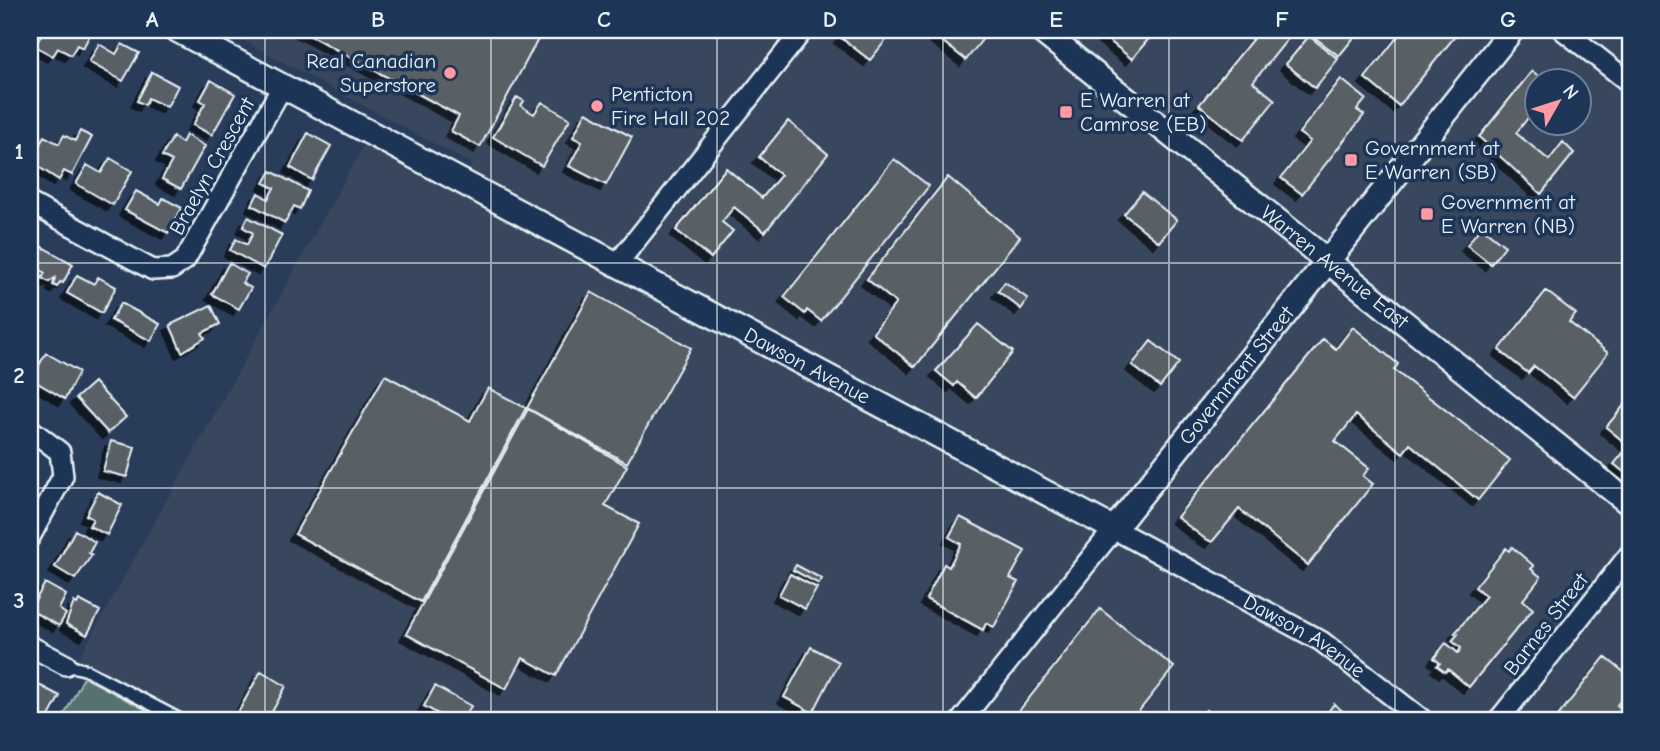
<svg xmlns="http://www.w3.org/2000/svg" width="1660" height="751" font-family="'Comic Neue',sans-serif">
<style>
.built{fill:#37475d;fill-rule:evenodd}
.green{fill:#567270;stroke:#9fb2b4;stroke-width:2}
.building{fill:#595f65;stroke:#e8f1f8;stroke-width:2;filter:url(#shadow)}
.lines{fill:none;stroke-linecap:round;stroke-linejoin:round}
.service-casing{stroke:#e8f1f8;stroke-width:15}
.minor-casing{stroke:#e8f1f8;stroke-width:24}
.tertiary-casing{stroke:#e8f1f8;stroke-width:28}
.service{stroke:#1d3557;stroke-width:10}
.minor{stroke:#1d3557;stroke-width:19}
.tertiary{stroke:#1d3557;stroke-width:23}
.grid{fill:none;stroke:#e8f1f8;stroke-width:2;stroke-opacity:0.55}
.poi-dot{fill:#ff9aa2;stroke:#1d3557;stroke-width:2.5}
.labels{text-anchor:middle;stroke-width:7;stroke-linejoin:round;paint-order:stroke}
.poi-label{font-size:21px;fill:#e8f1f8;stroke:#1d3557;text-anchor:start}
.street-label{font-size:21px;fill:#e8f1f8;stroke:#1d3557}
.neatline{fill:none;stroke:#e8f1f8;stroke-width:2.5}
.grid-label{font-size:23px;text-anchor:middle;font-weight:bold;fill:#e8f1f8}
</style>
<defs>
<filter id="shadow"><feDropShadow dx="-6" dy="6" stdDeviation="0" flood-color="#0009"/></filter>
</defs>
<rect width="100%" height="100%" fill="#293d5a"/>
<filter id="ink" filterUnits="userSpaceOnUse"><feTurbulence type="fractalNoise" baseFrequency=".0143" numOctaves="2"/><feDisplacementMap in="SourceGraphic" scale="14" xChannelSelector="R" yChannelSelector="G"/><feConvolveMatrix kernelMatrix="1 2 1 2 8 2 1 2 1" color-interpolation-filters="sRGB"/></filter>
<g filter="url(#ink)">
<path class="built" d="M224,30H1630V721H197L78,660L364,145L455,194L472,164ZM1538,80H1580V122H1538Z"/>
<path class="green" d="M84,677L167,721H61Z"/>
<path class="building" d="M44,30H90L92,31L83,48L77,45L71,55L58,48L53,56L35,46Z
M300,30H543L480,147L451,131L459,116Z
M846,30H894L870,60L840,37Z
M928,30H977L985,36L966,60Z
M1096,30H1156L1132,59Z
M1260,30H1295L1253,82L1275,100L1243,140L1199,105Z
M1315,30H1360L1339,56L1314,37L1318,32Z
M1403,30H1460L1399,106L1365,78Z
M1309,36L1338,59L1315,88L1286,64Z
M99,44L116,54L122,44L139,53L123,81L89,62Z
M1532,71L1544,80H1538V118L1532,113L1516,133L1549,160L1563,142L1574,153L1541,194L1479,137Z
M152,72L178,86L167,107L148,98L145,105L137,101Z
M1341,79L1366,99L1357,110L1364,115L1302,194L1281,178L1310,141L1299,133Z
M211,80L235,94L212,135L193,125L205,103L200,100Z
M517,97L524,101L521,106L534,114L542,102L570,119L542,166L493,137Z
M586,112L632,137L606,185L569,166L582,142L573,137Z
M788,121L828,154L765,232L734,207L722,222L733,231L711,258L676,230L726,168L762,198L781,175L759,157Z
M30,129L39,134L30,151Z
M80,131L92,137L72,175L64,171L59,180L31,162L44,136L59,144L64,135L75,141Z
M308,133L331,146L312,180L290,167Z
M186,135L205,146L181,189L162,179L172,161L162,156L173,137L182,143Z
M110,158L132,171L113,205L76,184L87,165L101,173Z
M894,159L929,186L821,321L807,310L805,314L784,297Z
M271,171L308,191L300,209L294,206L285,223L252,205L258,193L268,199L274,188L264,183Z
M948,177L1020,237L915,367L873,333L896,303L867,279Z
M136,191L160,204L163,198L182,208L168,233L125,210Z
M1142,192L1177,220L1159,242L1124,214Z
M248,217L282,235L264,269L230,250L236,239L247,245L253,233L243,227Z
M1481,227L1505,246L1491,264L1467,245Z
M37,244L73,264L63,283L60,282L57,287L53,285L55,278L49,282L42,278L45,273L39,269L35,277L30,274V258Z
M229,263L248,274L242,283L251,288L239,309L212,294Z
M77,275L94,284L98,277L116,287L102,313L67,293Z
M1005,282L1028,299L1021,309L998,291Z
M1546,291L1576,314L1569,322L1608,353L1573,397L1534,366L1528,373L1499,350Z
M591,292L691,348L627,463L527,408Z
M121,303L160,324L151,341L111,320Z
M211,305L220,324L202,333L205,338L182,352L170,325Z
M978,324L1013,352L976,398L957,382L954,386L936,371Z
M1353,327L1398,364L1394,370L1510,460L1478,500L1410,444L1403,453L1356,415L1335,441L1369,468L1363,476L1373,484L1308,565L1239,509L1212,542L1204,538L1177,517L1323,339L1336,349Z
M1151,341L1179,363L1160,387L1132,365Z
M46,353L79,372L65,399L31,379Z
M385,375L470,421L488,388L526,408L421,602L295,534Z
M94,382L126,417L108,433L76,398Z
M1630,398V477L1614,464L1629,446L1606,427Z
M528,409L627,466L605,506L639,524L556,676L523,658L506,689L406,634Z
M111,441L135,447L127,477L103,471Z
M98,492L122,505L107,535L89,526L93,519L86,515Z
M960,517L1025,551L1010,578L1018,582L994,627L986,623L983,630L926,599L944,564L949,567L961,544L949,537Z
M75,530L95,542L89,553L92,555L75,579L55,567Z
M1512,547L1534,566L1531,569L1541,577L1523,600L1533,609L1469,687L1448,669L1445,672L1437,666L1440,663L1434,658L1446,643L1458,653L1461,648L1452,641L1458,634L1455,633L1486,596L1475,587L1506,548L1509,551Z
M796,565L822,579L819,584L793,570Z
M790,574L817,588L805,609L779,595Z
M45,583L66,595L59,609L66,614L59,626L30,610Z
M79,600L100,611L87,635L66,624L74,602L77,604Z
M1100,609L1174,667L1131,721H1011Z
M811,647L839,662L813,713L784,697Z
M1605,657L1630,677V688L1617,705L1626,712L1618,721H1554Z
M261,671L286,686L267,721H240L235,718Z
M35,683L60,696L47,720L30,711V684L33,686Z
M435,686L471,706L462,721H451L424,706Z
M1334,704L1355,721L1357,718L1361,721H1321Z
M1206,710L1221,721H1198Z"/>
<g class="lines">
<g class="service-casing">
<path id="service" d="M66,665L86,670L183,721"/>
</g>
<g class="minor-casing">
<g id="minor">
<path d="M1563,30L1630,83"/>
<path d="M30,203L153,270L172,269L185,260L282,87"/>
<path d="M617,264L803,30"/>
<path d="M30,429L60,452L63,476L30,537"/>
<path d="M30,646L66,665"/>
<path id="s1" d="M961,721L1114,529L1321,641L1424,721"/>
<path d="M1498,721L1630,554"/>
</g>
</g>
<g class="tertiary-casing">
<g id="tertiary">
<path id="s2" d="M177,30L1114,529L1512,30"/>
<path id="s3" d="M1040,30L1630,504"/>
</g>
</g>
<use href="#service" class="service"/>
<use href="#minor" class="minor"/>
<use href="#tertiary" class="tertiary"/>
</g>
</g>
<path class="grid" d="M265,30V721M491,30V721M717,30V721M943,30V721M1169,30V721M1395,30V721M30,263H1630M30,488H1630"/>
<g class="poi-dot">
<circle cx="450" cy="73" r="7"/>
<circle cx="597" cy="106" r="7"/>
<rect x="1059" y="105" width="14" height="14" rx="3.5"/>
<rect x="1344" y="153" width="14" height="14" rx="3.5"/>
<rect x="1420" y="207" width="14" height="14" rx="3.5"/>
</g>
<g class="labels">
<g class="poi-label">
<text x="436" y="68" text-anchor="end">Real Canadian<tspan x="436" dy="24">Superstore</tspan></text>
<text x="611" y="101">Penticton<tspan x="611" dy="24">Fire Hall 202</tspan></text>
<text x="1080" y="107">E Warren at<tspan x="1080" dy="24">Camrose (EB)</tspan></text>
<text x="1365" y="155">Government at<tspan x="1365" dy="24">E Warren (SB)</tspan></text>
<text x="1441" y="209">Government at<tspan x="1441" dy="24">E Warren (NB)</tspan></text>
</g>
<g class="street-label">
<text transform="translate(212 166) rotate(-61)" y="7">Braelyn Crescent</text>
<text dy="7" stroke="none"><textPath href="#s3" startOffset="378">Warren Avenue East</textPath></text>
<text dy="7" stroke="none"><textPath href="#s2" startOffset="714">Dawson Avenue</textPath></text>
<text dy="7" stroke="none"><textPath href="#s2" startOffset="1258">Government Street</textPath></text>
<text transform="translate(1546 624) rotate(-52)" y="7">Barnes Street</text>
<text dy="7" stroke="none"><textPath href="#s1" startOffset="464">Dawson Avenue</textPath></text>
</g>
</g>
<rect width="1660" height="751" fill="none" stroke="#1d3557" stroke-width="77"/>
<g transform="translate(1558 102) rotate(51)"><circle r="33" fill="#1d3557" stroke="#6e8097" stroke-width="2"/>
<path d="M0-5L12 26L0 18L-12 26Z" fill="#ff9aa2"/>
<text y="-10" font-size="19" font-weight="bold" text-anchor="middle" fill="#e8f1f8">N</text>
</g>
<rect x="38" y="38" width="1584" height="674" class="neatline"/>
<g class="grid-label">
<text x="152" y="27">A</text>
<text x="378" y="27">B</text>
<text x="604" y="27">C</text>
<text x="830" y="27">D</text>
<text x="1056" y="27">E</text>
<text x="1282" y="27">F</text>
<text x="1508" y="27">G</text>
<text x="19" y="159">1</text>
<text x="19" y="383">2</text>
<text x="19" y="608">3</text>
</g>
</svg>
